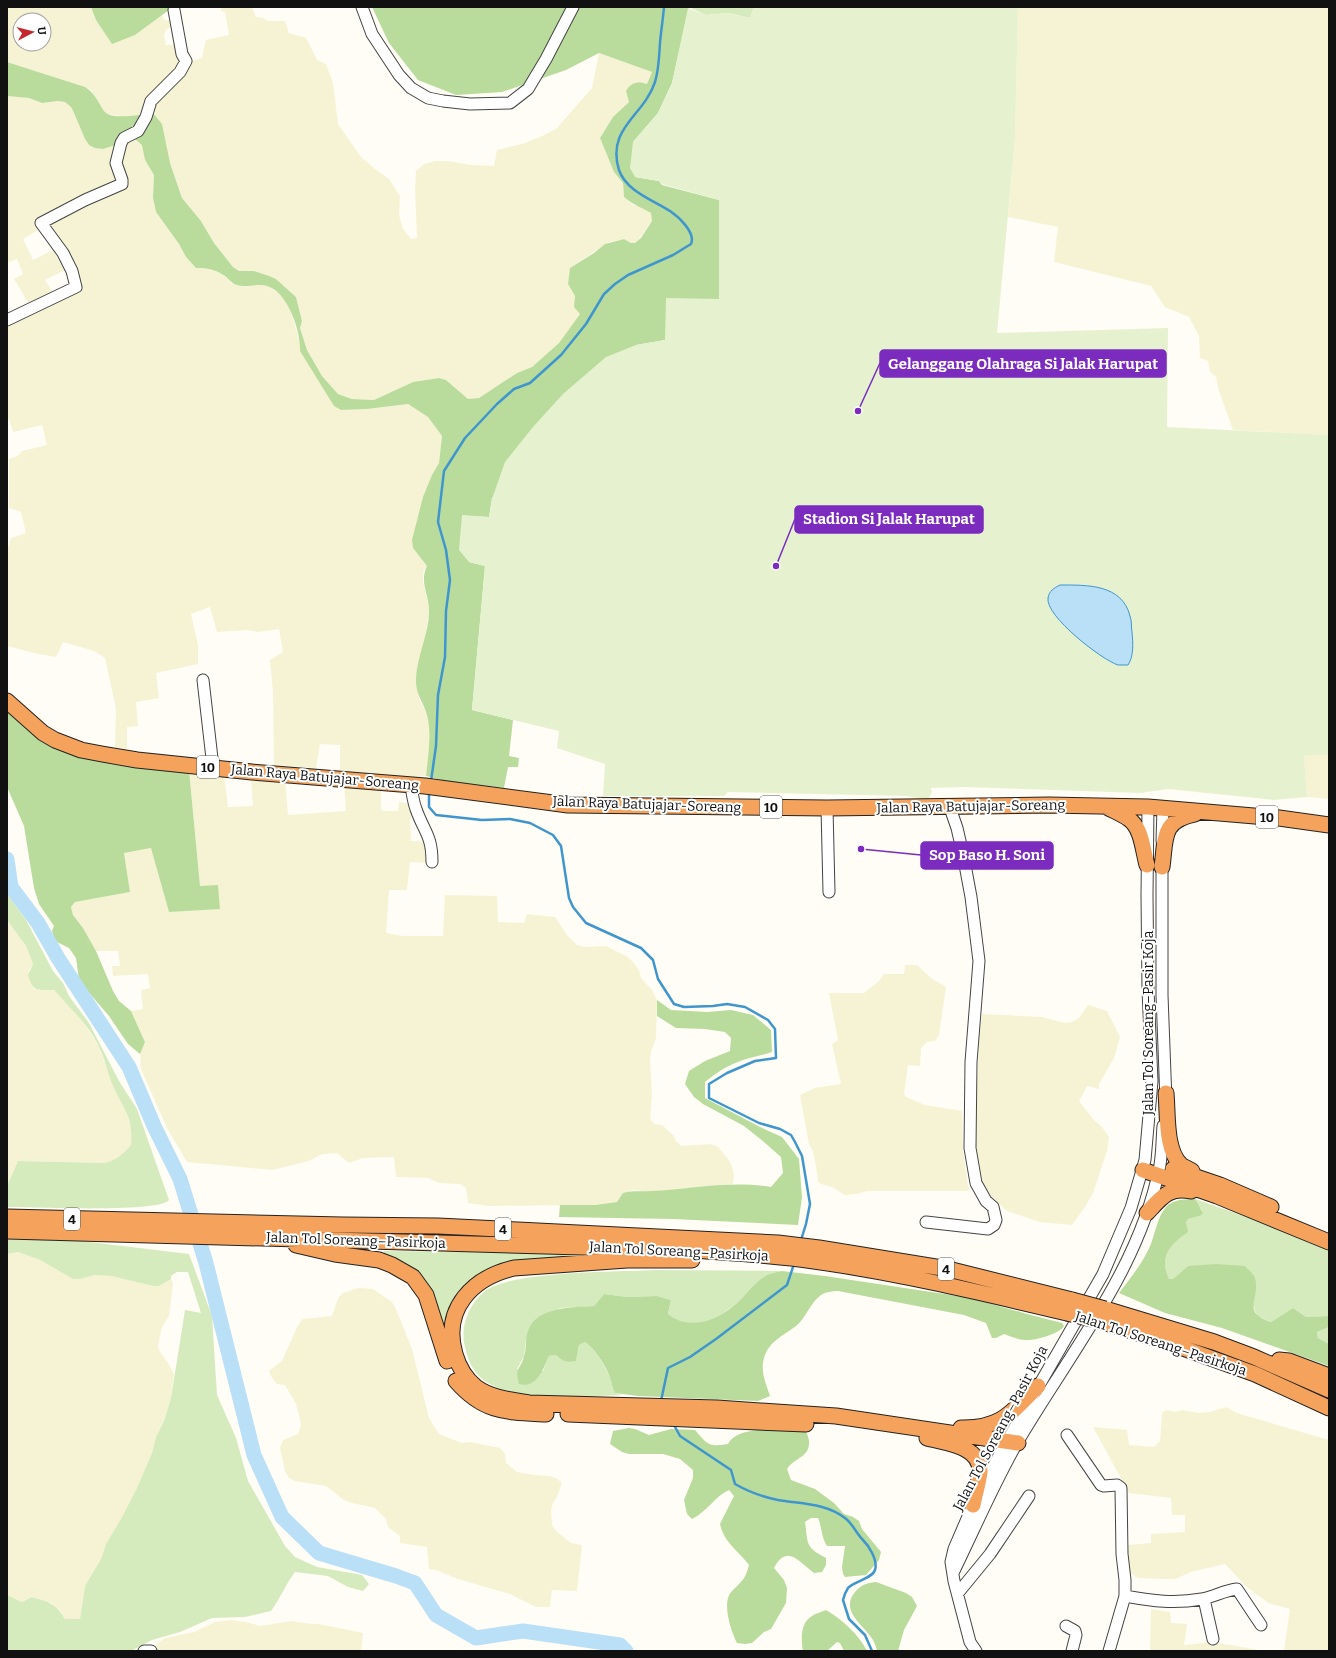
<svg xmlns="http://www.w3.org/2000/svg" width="1336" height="1658" font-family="Bitter,serif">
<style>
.farmland{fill:#f6f3d4;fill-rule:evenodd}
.green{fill:#d5ebbd}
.forest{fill:#b9dc9c}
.pitch{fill:#e6f2cf}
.water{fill:#b9e0f7;stroke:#3f96cf}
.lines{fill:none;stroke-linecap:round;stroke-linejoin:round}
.stream{stroke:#3f96cf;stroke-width:2.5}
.river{stroke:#b9e0f7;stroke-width:15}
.minor-casing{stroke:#444;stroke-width:13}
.highway-casing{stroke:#222;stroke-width:17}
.minor{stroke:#fff;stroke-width:11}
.highway{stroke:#f5a25d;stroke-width:15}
.highway-bridge-casing{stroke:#222;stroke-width:17;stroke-linecap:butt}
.highway-bridge{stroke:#f5a25d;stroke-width:15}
.labels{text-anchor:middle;stroke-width:4;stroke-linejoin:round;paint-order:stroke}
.shield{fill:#fff;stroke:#585858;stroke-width:1}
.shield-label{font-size:13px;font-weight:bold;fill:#111}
.street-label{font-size:14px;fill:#111;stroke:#fff}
.leader{fill:none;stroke:#7b2cbf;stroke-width:1.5}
.callout-dot{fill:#7b2cbf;stroke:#fff;stroke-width:1.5}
.callout{fill:#7b2cbf;stroke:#7b2cbf;stroke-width:1.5}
.callout-label{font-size:15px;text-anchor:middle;font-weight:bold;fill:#fff}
</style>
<rect width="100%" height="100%" fill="#fffdf5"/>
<path class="farmland" d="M7,7H91L96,20L135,35L162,15L164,20L172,21V26L166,30L164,35L166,45H178L180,54L192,61L202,58L206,40L229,35L225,12L221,11V7L252,8L256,17L263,18L268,21H285L289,33L306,38L317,60L326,64L333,83L338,124L361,157L375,169L389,179L400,196L399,215L403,229L411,239L417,238L415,188L416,171L424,164L435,161H448L471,165L494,166L497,150L522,144L540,137L556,129L592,88L599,53L652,72L647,85L626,91L629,102L613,117L600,138L614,172L623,183L624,197L633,205L641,207L651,213L652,221L640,238L635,243H631L624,239L609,242L570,268L568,284L575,296L580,314L559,343L532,367L517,373L479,398L468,399L446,380L439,378L413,382L374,400L352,399L338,394L322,376L307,350L300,328L302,321L296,297L276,279L254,271H239L233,267L214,243L201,221L182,198L170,163L120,116L105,113L92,91L85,87L7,62ZM20,20H44V44H20Z
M1018,7H1329V435L1233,430L1219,391L1216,377L1210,372L1208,361L1200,358L1199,336L1189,317L1165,307L1151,286L1054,262L1058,227L1008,217L1015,139Z
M7,96L29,98L42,103L58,101L65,102L71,107L74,113L85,139L89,145L103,149L135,139L143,145L145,160L154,175L153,198L156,212L179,244L186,257L196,268H211L226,277L231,283L238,285H267L279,294L289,305L300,343V351L341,410L367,409L408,404L428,417L442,436L439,463L432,476L413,548L427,566L423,572V581L429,609L425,641L417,669L419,699L427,713L429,727L430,742L426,776L415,777L340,771V745L320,744L316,768L274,765L273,693L270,660L283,652L279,629L258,632L247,630L217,632L210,607L191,614L198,645V664L156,673L159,698L136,702L138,726L127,727V749L115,747L116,709L105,658L94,651L63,642L56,657L38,654L7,646V547L9,546L11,538L26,533L21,512L9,508V459L17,456L22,451L47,445L42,425L13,432L9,419H7V326L81,291L76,273L46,225L23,239L33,260L53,250L65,270L45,280L53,293L29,304L14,279L23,274L17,259L7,263Z
M1304,755H1329V799L1307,797Z
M189,770L224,774L228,807L253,806L251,777L285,780L288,815L346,811L344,783L381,786V809L383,811H398L399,802L412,804L413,811L410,821L411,841L428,842L430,863L410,862L407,890H389L386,933L403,936H443L445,895L497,896L498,922L524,923L527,914L555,917L567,935L577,945L585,947L606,946L626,956L632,961L639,970L641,978L652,990L657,1000L656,1038L651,1052L650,1060L652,1096L650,1118L654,1124L662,1125L673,1135L676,1141L681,1146L711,1144L718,1147L729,1160L732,1167L734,1174L733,1184L649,1192L634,1190L623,1193L617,1202L595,1205L490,1206L468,1203L466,1188L460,1184L439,1183L428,1178L396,1177L394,1157L363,1158L349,1163L337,1153L322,1154L309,1161L272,1170L187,1162L167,1128L141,1069L140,1054L145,1041L131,1011L143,1009L141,990L150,988L148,974L113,976L112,966H120L118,951H96L83,928L73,915L71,907L75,902L130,892L124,853L152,848L169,912L200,886Z
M7,920L26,946L33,964L29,970L34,989L54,990L82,1020L99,1047L115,1090L126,1110L132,1130L131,1145L119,1158L112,1162L105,1163L18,1161L7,1186Z
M905,965H917L931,978L946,987L939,1035L935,1041L927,1042L921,1048L920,1066L908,1065L904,1094L906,1097L925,1105L962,1111L963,1151L969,1191H868L856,1194L845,1195L832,1187L821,1184L818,1182L816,1166L813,1151L809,1144L800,1095L815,1088L841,1084L832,1044L838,1040L829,993H864L879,981L884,974H904Z
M1088,1005L1107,1011L1120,1037L1114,1058L1099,1084V1089L1087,1086L1079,1101L1094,1120L1102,1127L1109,1137L1107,1151L1093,1193L1085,1207L1072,1225L1040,1222L1007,1211L981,1187L974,1156L979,1042L982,1014L1042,1017L1065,1023L1072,1022L1079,1018Z
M18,1252L40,1260L73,1279H80L95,1275L111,1276L153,1286H159L171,1279L173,1283L170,1308L169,1316L162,1327L158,1346L160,1352L168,1363L174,1374L171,1398L164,1421L156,1437L152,1453L136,1490L122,1517L106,1544L101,1559L85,1586L80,1619H65L59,1609L52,1603L32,1597L22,1602L7,1595V1254Z
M358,1288L373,1289L392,1302L396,1309L412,1349L429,1418L439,1434L462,1443L470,1442L500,1448L505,1454L506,1463L517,1472L534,1475L549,1476L556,1478L562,1483L557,1497L553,1503L551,1510L552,1525L556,1531L571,1543L582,1545L577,1591L552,1590L550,1607H536L510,1594L458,1579L436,1570L429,1569L427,1547L400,1543V1536L388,1527L386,1519L375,1508L352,1503L344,1500L326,1486L295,1481L289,1478L285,1471L280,1448L283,1440L298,1434L301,1426L300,1419L296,1404L285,1385L277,1384L272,1378L269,1371L282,1361L298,1325L303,1319L332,1316L338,1298L343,1293Z
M1226,1407L1237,1413L1329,1440V1651H1284L1290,1609L1268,1603L1247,1587L1225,1564L1191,1572L1175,1579H1166L1138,1578L1129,1572L1127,1545L1151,1543V1534L1185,1532V1515H1172L1171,1498L1129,1493L1093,1427L1127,1430L1129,1445L1154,1447L1160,1441L1162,1415L1163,1412L1167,1410L1175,1412L1182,1410L1199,1413L1210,1412Z
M1151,1609L1170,1612L1171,1623L1187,1624L1184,1645L1213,1642L1265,1651H1150Z
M230,1620L246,1622L260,1626L291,1621L312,1624H319L363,1633L361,1651H150L159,1642L165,1638L194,1632L215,1622Z"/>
<path class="green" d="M689,7H754L750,18L728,13L706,15Z
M7,894L26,920L53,971L63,983L69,996L89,1023L119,1081L137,1109L169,1200C160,1213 30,1207 7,1207V1186L18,1161L105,1163C117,1160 123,1154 131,1145C133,1118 126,1113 115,1090C108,1077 106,1061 99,1047C89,1025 70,1008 54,990C37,990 33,992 28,975L33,964L26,946L7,920Z
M1195,1199L1255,1220L1329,1250V1316L1306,1317L1293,1308L1271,1322L1257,1316L1253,1305L1256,1286L1188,1266L1173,1279H1169C1159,1257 1169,1245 1187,1232L1186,1222L1188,1219L1200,1216L1202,1210L1197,1205Z
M7,1239L81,1241L189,1254L212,1316L217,1395L236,1438L248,1481L285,1546L295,1557L317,1567L362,1575L369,1584L363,1591L348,1587L328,1576L295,1572C285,1585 280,1599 271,1611L245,1617L212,1618L180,1632L152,1640L131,1651H7V1595L22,1602L32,1597C49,1602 56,1603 65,1619H80L85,1586L101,1559L106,1544L122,1517L136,1490L152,1453L156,1437L164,1421L171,1398L185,1310L201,1313L188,1272H177L171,1276V1279L159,1286H153L111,1276L95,1275L80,1279H73L40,1260L18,1252L7,1254Z
M384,1251L584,1253V1256L487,1270C464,1282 446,1301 447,1328C447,1337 449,1346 450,1355C442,1325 437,1285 410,1266C403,1261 392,1258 384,1254Z
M655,1270L782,1271C778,1272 771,1273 767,1275C757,1280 748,1292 740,1300C721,1318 691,1333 668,1315L671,1300L657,1296L627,1297L604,1294L594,1306L560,1308L526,1340L524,1356L517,1369L543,1371L549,1356L556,1355C563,1362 567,1363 576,1361L579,1345L585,1342C594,1348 606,1367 610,1378C612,1383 612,1387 615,1393L622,1395C585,1396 504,1404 478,1375C470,1366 466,1354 464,1342C461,1324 470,1303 485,1291C511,1271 619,1272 655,1270Z
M1329,1327V1344L1318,1338L1317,1332Z"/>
<path class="forest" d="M91,7H173L135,35L112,44L96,20Z
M372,7H689L672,83L658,113L633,142L635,177L659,181L662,185L719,200V299L665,340L636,345L492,498L489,517L462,516L469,562L485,566L472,710L513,720L509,756L519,758L518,767H508L504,788L446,781L426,776C428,755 432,735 427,715C424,703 417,697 416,683C415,660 429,635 429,611C429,594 419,582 427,566L413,548L412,540L423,497L432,475L439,463L442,436L428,417L408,404L367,409L341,410L334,406L300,351C301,332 288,292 267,286C258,283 246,288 237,285C231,283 229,279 225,276C214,269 209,268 196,268L186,257L179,244L156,212L153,198L154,175L145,160L142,145L135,139L103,149L95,148L89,145L85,139L74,113L71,107L65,102L58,101L42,103L29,98L7,96V62L85,87C95,93 98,102 104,111C112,121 141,114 153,113L162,124L170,163L182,198L201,221L214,243L233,267L239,271H254L269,276L276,279L296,297L302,321L300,328L307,350L322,376L338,394L352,399L374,400L413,382L439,378L446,380L468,399L479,398L517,373L532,367L559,343L580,314L574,307L575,296L568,284L570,268L594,253L605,244L624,239L631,243H635L641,238L652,221L651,213C641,207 633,205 624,197L623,183L614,172L600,138L613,117L629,102L626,91C631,82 639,81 647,84L652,72L599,53L566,70L502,92L456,95L418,80L389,43Z
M7,710L79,756L120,765L189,770L200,886L218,885L220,909L169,912L151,848L124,853L130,892L75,902L71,907L73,915L83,928L96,951L113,991L119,1001L131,1011L145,1042L140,1054L128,1044L109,1016L85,988L79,979L76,958L69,948L55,941L52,931L54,926L39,904L34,888L24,826L7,787Z
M657,1000L671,1010L707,1012L731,1010L753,1015L771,1030L772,1052C761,1056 749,1057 738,1062C726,1066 715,1074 705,1082V1098L760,1127L782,1137L799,1159L802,1197L798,1225L673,1219L559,1217L560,1205H595L617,1202L623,1193C634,1190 640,1192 651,1191C690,1189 731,1180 771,1187L783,1173L781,1157L764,1142L744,1126L703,1104L694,1097L685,1084L689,1071L705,1061L730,1051L731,1038L725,1032L705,1029L676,1028L657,1016Z
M1195,1199L1203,1213L1200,1216L1188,1219L1186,1222L1188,1232C1169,1245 1159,1257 1169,1279H1173L1188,1266L1216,1264L1245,1266C1248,1270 1254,1274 1255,1278C1261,1299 1240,1312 1271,1322L1293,1308L1306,1317L1329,1316V1327L1317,1332L1318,1338L1329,1344V1366L1222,1328L1165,1313L1119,1293C1131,1277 1143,1263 1151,1244C1155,1233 1158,1216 1166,1207C1173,1199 1186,1199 1195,1199Z
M782,1271L825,1276L971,1298L1027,1314L1062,1323L1064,1326C1060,1334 1034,1341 1025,1340C1018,1340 1010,1336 1004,1334L996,1338H992L986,1323L964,1315L838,1291C832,1291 826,1292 821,1295C810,1303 806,1318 796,1326C783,1336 769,1341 764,1358C760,1371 766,1384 770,1396L758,1401L638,1396L615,1393C612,1388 612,1383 610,1378C607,1367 594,1348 585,1342L579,1345L576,1361C567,1363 563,1362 556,1355L549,1356C543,1370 536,1389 519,1384C514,1366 521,1370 524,1356C527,1348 525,1339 528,1331C536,1307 573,1307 594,1306L604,1294L627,1297L657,1296L671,1300L668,1314C691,1333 722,1318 740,1300C748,1292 757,1280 767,1275C771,1273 778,1272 782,1271Z
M629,1428L635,1429L649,1435L671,1429L695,1430C708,1445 708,1447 728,1444C739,1423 785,1431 806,1432C808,1435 808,1437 809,1441C810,1458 795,1457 787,1469L791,1480L815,1489L834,1503L844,1514L853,1517L859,1521L862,1529L881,1552L879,1560L866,1575L845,1577L843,1574L842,1567L845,1546H827C821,1537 822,1527 818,1518H811L805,1522C808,1544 805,1547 826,1558V1565L822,1572L814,1573C798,1561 787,1544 774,1568L784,1580L787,1588L786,1603L771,1629L764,1632L752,1643L745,1644L737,1643C731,1631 721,1602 732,1591C742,1581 745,1580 749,1565C738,1550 724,1543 720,1524L734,1496L729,1490C715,1496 707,1512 692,1519L687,1514L684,1500L693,1478V1470L680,1459L663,1454H629L622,1452L610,1444L613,1431Z
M876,1582L906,1593L912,1597L917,1606L904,1630L898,1651H877C876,1646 874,1641 871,1637C862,1624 840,1610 855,1592C861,1585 866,1583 876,1582Z
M826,1610C842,1619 859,1635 867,1651H844L840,1643L837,1642L827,1651H803C801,1640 800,1623 812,1616C816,1613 822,1612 826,1610Z"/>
<path class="pitch" d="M754,7H1018L1015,139L997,333L1168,328L1167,427L1329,435V755H1304L1307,797L1274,800L1168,789L1140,793L963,787L931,788L932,792L928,800L906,796L728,792L724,796H603L605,764L557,748L559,731L472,710L485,566L469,562L459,550L462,515L489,517L492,499L505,462L533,427L563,394L606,357L636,345L665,340L666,298L719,299V200L662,184L659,181L635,177L630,168L633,142L658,113L672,83L688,8L706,15L728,13L750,18Z"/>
<path class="water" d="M1060,585C1087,585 1122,584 1130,616C1132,621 1131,627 1132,632C1133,643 1134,656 1128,665C1125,665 1121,665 1118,665C1102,660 1045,616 1048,598C1049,591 1054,588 1060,585Z"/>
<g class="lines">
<path class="stream" d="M431,781L436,746L438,695L445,657L446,611L450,580L446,550L438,522L444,471L465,438L497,404L514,389L530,383L561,355L586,324L604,294L615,284L628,275L673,255L691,244C696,233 679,217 670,211C653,200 626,191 619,170C606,128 644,116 655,82C659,69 659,57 660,43C661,31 663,19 664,7
M429,792V807L436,815L482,820L510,819L530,823L553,835L561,846L569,898L573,907L586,923L641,948L653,960L658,979L674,1004L684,1007L713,1006L727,1004L745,1007L768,1020L775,1029L776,1058L755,1061L727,1073L709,1084V1098L759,1123L780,1129L791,1135L795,1142L802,1156L810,1204L806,1224L801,1240
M661,1401L668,1368L690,1357L716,1339L787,1285L794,1264
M674,1425L680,1436L731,1470L735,1484C749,1492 763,1497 778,1500C801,1504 826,1503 845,1518C853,1524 856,1533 863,1540C869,1546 878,1560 875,1570C872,1579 854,1581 848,1588C846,1591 844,1596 843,1600L849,1619L865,1635L872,1651"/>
<path class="river" d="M7,859L11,887L38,923L58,958L129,1067L154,1126L180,1179L206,1263L254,1455L282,1517L319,1553L396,1576L415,1583L436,1615L476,1638L523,1631L620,1645L626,1651"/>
<g class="minor-casing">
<path id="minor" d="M362,7L372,34L399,75L411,88L428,98L443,101L470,104L510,103L528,89L546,59L573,7
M7,320L76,287L72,271L63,253L41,223L85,200L122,184V180L116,163L121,143L124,138L138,131L146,117L151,101L180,72L186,61L182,54L174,10
M203,680L213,767
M411,785C412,793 413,801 416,809C424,832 432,835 432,862
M827,808L829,892
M1162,841L1163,808
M1162,860V995L1166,1101
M926,1222L988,1229L994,1225L996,1220L993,1207L986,1201L976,1183L970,1148L971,1062L979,961L971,897L963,854L957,828L949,805
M1067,1435L1101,1485L1104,1486L1117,1485L1121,1488L1122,1554L1125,1580V1596L1109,1651
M953,1573C974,1530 993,1485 1017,1443C1069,1354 1140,1269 1160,1165C1162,1152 1162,1139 1163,1126
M958,1593L990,1554L1029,1496
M1125,1596C1153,1601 1174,1604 1202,1599C1214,1597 1225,1590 1237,1589L1261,1625
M1204,1599L1213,1639
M1066,1626L1075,1631L1076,1635L1072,1651
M144,1651H151
M976,1651L970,1642L954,1581L951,1562L954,1549L973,1505L1003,1448L1103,1274L1131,1208L1145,1160L1152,1081L1148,990L1147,895L1148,807"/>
</g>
<g class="highway-casing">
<path id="highway" d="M7,701L43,733L55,740L81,750L102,754L137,760L252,772L425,786L568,805L827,808L1049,805L1148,807L1279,818L1329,825
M1107,807C1114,811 1122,814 1129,819C1142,828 1143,851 1147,865
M1162,867C1166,838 1161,821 1195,814
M1166,1093C1168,1114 1165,1150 1181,1165C1184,1167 1189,1169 1192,1171
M1173,1169L1220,1185L1271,1207
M1143,1170L1217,1196L1329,1242
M1147,1213C1161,1198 1169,1186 1191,1191
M7,1217L343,1225L438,1226L778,1243L819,1248L948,1269L1072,1300
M7,1231L693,1250C733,1253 774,1255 814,1261C899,1273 983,1293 1067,1313
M296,1245L335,1254L379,1260L392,1265L413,1277L426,1295L447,1361
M692,1260H627L514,1268C472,1278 442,1309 455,1354C459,1368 465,1378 476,1387C491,1398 511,1400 529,1403L717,1408L836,1416L1018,1443
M1105,1309L1214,1342L1254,1357L1329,1390
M1100,1321L1169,1343L1255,1374L1329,1408
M1279,1360L1289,1361L1329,1376
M456,1381C484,1413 506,1412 546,1414
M568,1414L806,1424
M961,1428C1001,1429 1012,1412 1038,1386
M927,1438C946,1443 981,1446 980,1472C979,1482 975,1494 973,1505"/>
</g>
<use href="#minor" class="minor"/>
<use href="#highway" class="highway"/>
<g class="highway-bridge-casing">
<path id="highway-bridge" d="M1072,1300L1105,1309
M1067,1313L1100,1321"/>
</g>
<use href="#highway-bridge" class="highway-bridge"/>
</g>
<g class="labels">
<g class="shield">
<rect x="197" y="756" width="22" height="22" rx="3"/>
<rect x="760" y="796" width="22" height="22" rx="3"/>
<rect x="1256" y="806" width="22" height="22" rx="3"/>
<rect x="64" y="1208" width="16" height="22" rx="3"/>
<rect x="495" y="1218" width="16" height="22" rx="3"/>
<rect x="938" y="1258" width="16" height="22" rx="3"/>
</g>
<g class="shield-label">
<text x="208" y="772">10</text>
<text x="771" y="812">10</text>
<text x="1267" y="822">10</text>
<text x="72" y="1224">4</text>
<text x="503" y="1234">4</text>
<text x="946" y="1274">4</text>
</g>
<g class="street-label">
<text transform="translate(325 777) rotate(5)" y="5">Jalan Raya Batujajar-Soreang</text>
<text transform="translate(647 804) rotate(2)" y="5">Jalan Raya Batujajar-Soreang</text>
<text transform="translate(971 806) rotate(-1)" y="5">Jalan Raya Batujajar-Soreang</text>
<text transform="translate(1148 1023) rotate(-90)" y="5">Jalan Tol Soreang–Pasir Koja</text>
<text transform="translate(356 1240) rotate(2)" y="5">Jalan Tol Soreang–Pasirkoja</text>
<text transform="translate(679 1251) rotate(3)" y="5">Jalan Tol Soreang–Pasirkoja</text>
<text transform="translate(1161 1343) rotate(18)" y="5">Jalan Tol Soreang–Pasirkoja</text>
<text transform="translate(1000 1428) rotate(-62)" y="5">Jalan Tol Soreang–Pasir Koja</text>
</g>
</g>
<path class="leader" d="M858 411L880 363M776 566L795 519M861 849L921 855"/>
<g class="callout-dot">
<circle cx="858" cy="411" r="4"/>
<circle cx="776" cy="566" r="4"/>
<circle cx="861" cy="849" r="4"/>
</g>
<g class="callout">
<rect x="880" y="350" width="286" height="27" rx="4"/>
<rect x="795" y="506" width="188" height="27" rx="4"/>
<rect x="921" y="842" width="132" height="27" rx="4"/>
</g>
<g class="callout-label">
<text x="1023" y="369">Gelanggang Olahraga Si Jalak Harupat</text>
<text x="889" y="524">Stadion Si Jalak Harupat</text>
<text x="987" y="860">Sop Baso H. Soni</text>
</g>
<rect width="1336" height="1658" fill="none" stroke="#111111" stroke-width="16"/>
<g transform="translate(32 32) rotate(83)"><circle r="19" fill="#ffffff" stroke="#a0a0a0"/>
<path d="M0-3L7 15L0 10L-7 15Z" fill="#c4262e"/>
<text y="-6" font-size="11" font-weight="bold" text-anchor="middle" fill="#111111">U</text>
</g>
</svg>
